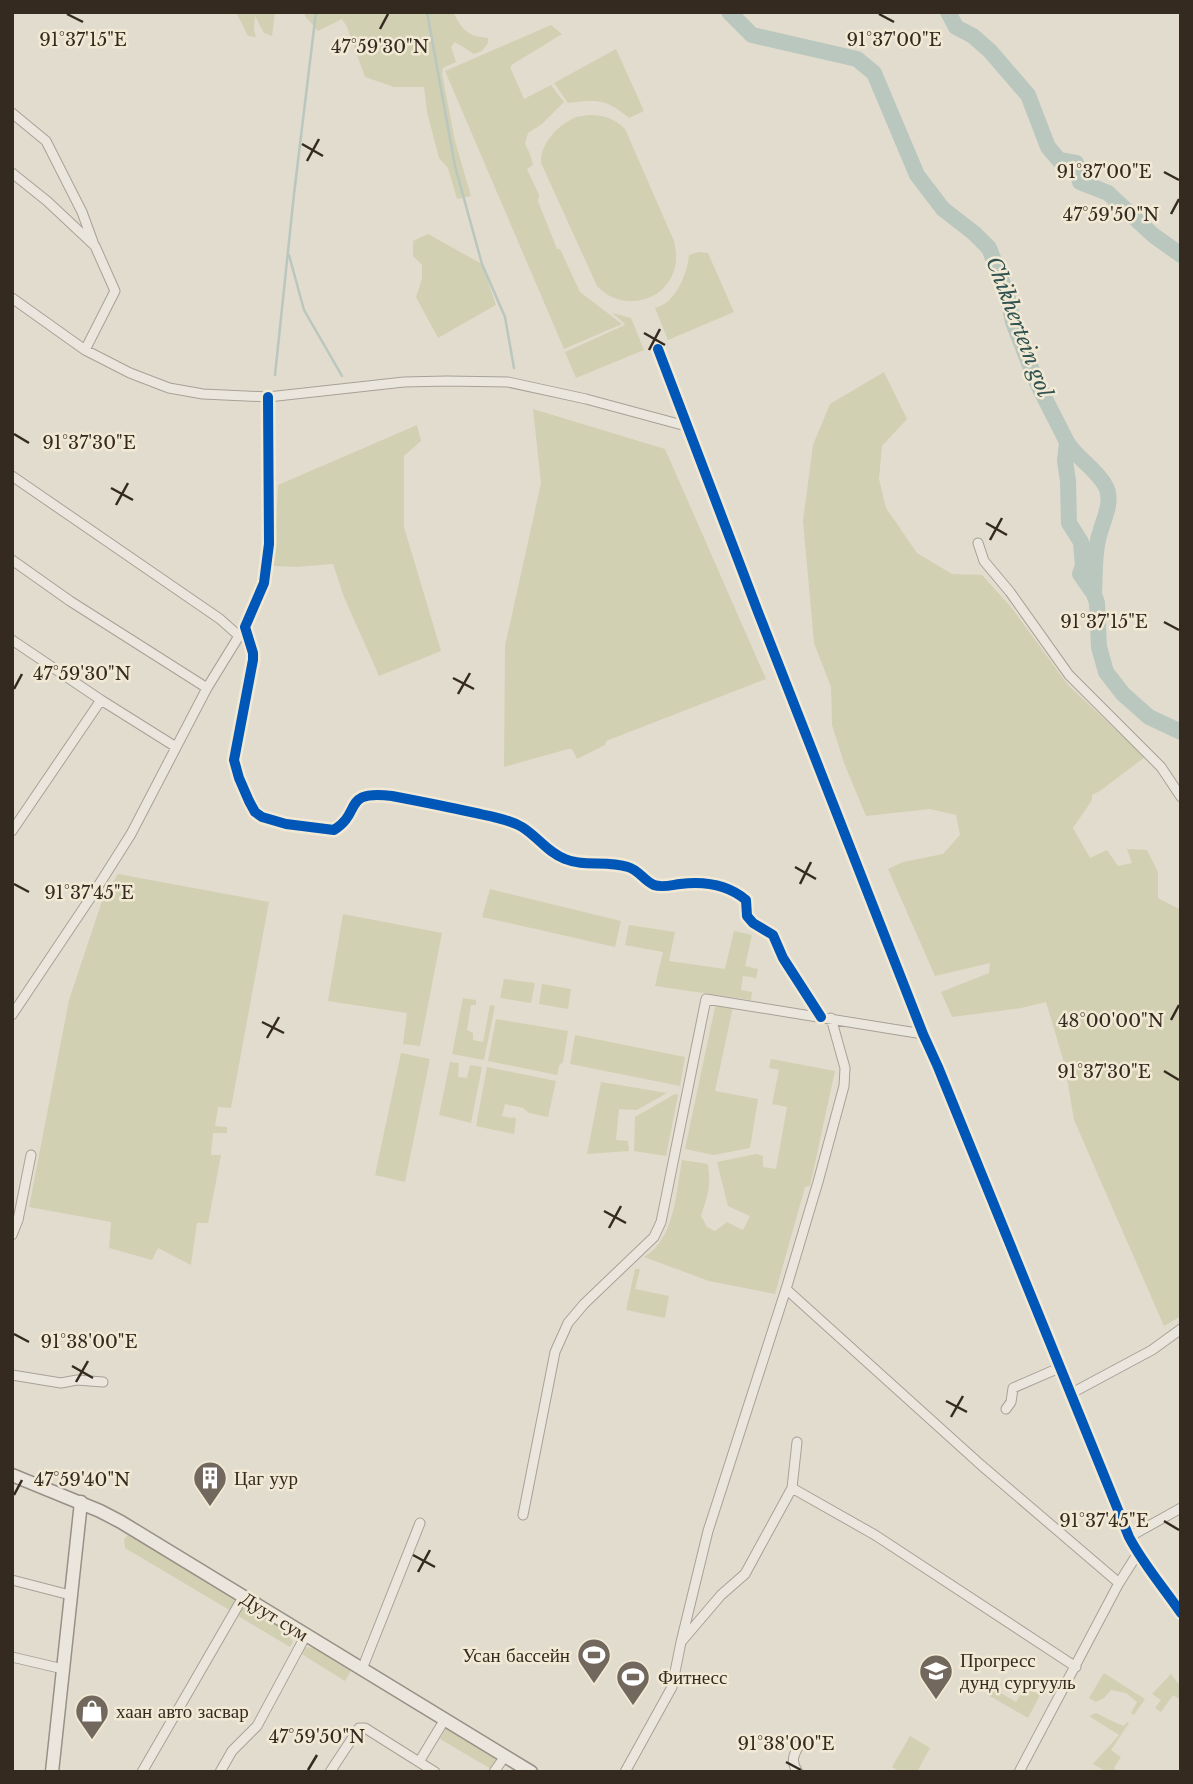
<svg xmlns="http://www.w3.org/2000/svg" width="1193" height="1784" font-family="'Libre Baskerville',serif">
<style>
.green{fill:#d1d0b2}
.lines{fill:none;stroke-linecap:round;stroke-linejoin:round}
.stream{stroke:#b9c7be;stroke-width:2.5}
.river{stroke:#b9c7be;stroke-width:16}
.street-casing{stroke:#a7a197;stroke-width:11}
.secondary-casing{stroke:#979086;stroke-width:15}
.street{stroke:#eae6de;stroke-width:9}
.secondary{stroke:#eae6de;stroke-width:12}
.cycleway-casing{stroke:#f2e9d5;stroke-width:15}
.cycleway{stroke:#0057b8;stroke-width:10}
.ticks{fill:none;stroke:#352a20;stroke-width:2.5}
.labels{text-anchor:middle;stroke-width:5;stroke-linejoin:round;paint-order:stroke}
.poi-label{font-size:19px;fill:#352a20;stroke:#f2e9d5;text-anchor:start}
.street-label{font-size:19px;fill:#352a20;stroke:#f2e9d5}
.water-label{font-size:21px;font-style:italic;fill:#305351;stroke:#f2e9d5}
.ticks-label{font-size:18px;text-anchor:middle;fill:#352a20;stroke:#f2e9d5;stroke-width:5;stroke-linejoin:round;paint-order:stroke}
</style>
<rect width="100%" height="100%" fill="#e2dcce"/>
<path class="green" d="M236,12H275L272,36L264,33L255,16L254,30L256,37L248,36Z
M305,12H453C463,30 466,36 488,38V43L482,51L474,54L455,42L451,47L456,62L443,68L442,74L455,141L471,196L457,199L448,168L439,158L427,112L424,87H394L365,77L347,27L342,19L318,31L305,16Z
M551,25L562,34L513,64L510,67L524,99L551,85L564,102L542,124L528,133L525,144L530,154L533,165L527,169L539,195L538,201L557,249H560L580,292L622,324L564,349L445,71Z
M616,49L644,111L629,118C604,98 599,100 568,103L554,83Z
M589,115C604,115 614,118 625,129L674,241C676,252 678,262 673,273C662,304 619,311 597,286L541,163C540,145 556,127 572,119C577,116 583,116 589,115Z
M428,234L482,264L496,305L438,338L416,297L422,279V265L413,256V241Z
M699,252L708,253L734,312L668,340L655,308C676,303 687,274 689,255Z
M612,313L631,318L644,350L576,378L565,352L625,325L623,322Z
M884,372L907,419L882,446L879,479L886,508L917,553L952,574L982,575L1011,607L1068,685L1145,757L1100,791L1092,795V800L1073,828L1090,858L1107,850L1118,866L1132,863L1127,849L1147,850L1158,872V898L1181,910V1316L1164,1326L1074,1120L1065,1066L1046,1002L1021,1008L952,1017L941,992L989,973L990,963L935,976L888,869L903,862L943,854L960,835L956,815L930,809L866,816L844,763L832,725L831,687L814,643L803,521L813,445L830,404Z
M533,409L665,449L766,679L606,741L605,745L577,759L572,749H568L504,767L505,646L541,483Z
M417,425L421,441L404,456V527L441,651L379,676L344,597L333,564L296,567L274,566L278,485Z
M118,874L269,902L231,1108L218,1107L215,1126L227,1127V1133H213L211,1155H221L208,1223H197L191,1265L158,1248L152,1260L109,1248L111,1222L29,1207L69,1000L103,898Z
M490,889L621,921L615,947L482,917Z
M343,914L442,933L420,1046L403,1044L407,1013L328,1001Z
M629,925L675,932L669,961L725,969L734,931L752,935L745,966L758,969L756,978L743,976L741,990L752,992L751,1000L655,986L663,952L625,945Z
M504,979L535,983L531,1003L500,998Z
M542,984L571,989L568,1009L539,1004Z
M463,998L476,1000V1005H471L467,1030L473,1033V1040L483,1042L490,1005L495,1006L484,1060L452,1054Z
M719,1005L733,1007L715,1091L758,1099L750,1148L714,1155L685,1149L715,1007Z
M496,1019L568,1031L563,1062L559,1066L557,1075L488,1061Z
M575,1035L685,1057L680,1086L570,1064Z
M401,1053L430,1059L405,1182L375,1175Z
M771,1059L835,1071L810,1186L805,1187L775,1294L709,1281L644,1257C675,1239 676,1192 682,1160L708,1164C711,1186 708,1195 701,1216L707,1227L715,1231L727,1222L743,1230L750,1216L728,1206L717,1162L756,1154L763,1156V1167L776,1169L787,1107L772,1104L779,1070L769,1068Z
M450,1062L459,1063L458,1077L467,1078L470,1065L482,1067L471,1123L439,1115Z
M487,1067L556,1081L548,1117L529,1113L523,1108L505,1104L502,1116L512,1118L514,1117L516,1119L514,1134L476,1126Z
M601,1082L667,1093L637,1110L619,1109L616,1140L628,1141L629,1151L587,1154Z
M675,1094L678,1095L666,1156L634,1151L635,1117Z
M635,1269H640L635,1289L669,1296L665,1318L626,1310Z
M128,1535L237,1599L231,1611L125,1548L124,1539Z
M245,1604L281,1626L293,1642L290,1647L238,1616Z
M304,1647L317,1648L352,1669L345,1681L300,1653Z
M1104,1673L1145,1699L1134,1715L1131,1713L1137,1702L1126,1693L1111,1690L1104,1698L1096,1702L1089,1698Z
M1171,1674L1181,1687V1700L1173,1695L1161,1712L1155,1708L1161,1700L1152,1694Z
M1025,1687L1040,1695L1028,1718L988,1695L992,1688L1016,1702Z
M1096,1713L1114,1722L1124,1726L1127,1722L1129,1723L1111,1750L1121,1757L1114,1768L1118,1772H1107L1093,1764L1119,1735L1089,1716Z
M446,1728L497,1758L491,1769L440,1739Z
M910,1736L930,1748L917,1772H900L892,1767Z"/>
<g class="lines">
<path class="stream" d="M427,12L455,166L482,264L505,317L514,368
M289,255L304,310L342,376
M275,375L294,194L316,12"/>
<path class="river" d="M729,12L752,35L857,59L874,73L917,175L943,209L974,233L989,248L1007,294L1013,322L1036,381L1067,442L1065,461L1068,481L1069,523L1081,542L1083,566L1080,574L1094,594L1097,603L1099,647L1106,672L1123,694L1149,717L1181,732
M948,12L956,27L973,36L990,51L1028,95L1048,147L1059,160L1076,163L1080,182L1108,193L1153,235L1181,255
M1067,442C1077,459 1097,469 1106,487C1114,503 1101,524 1098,540C1094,557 1095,576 1094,594"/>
<g class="street-casing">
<path id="street" d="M12,113L46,141L82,212L93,242
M12,173L47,201L95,246L115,291L85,350
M12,298L85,350L130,373L169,388L203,394L268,397L404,382L447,381L508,382L586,399L686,426
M658,349L758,612L923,1034L938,1067L1129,1537C1143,1564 1164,1588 1181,1613
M268,397L269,544L264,583L245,627L253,653V660L234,760L239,778L249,801L255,812L262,817L286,824L334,830C363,812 341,790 392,796C418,801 444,806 471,812C488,816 506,818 522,827C537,836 548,853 565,859C584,867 607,860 628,867C639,870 644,881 654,885C662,888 672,885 680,884C704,881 727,884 746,900L747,916L753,923L773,935L783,958L821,1017
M12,476L220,619L239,636L207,688L131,834L95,891L12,1015
M978,543L984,561L1010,592L1069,675L1161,767L1181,797
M12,560L70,601L207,688
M12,640L101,700L176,747
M12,831L101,700
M12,1235L18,1220L31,1155
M786,1289L981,1465L1119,1583
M12,1375L61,1383L77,1380L103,1382
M1070,1394L1152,1350L1181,1329
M1006,1409L1011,1402L1013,1388L1059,1368
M792,1488L875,1535L1076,1667
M523,1515L555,1352L568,1323L584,1304L654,1237L661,1222L706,999L923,1034
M1129,1537L1181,1508
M12,1580L70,1595
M681,1642L708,1531L786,1289L818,1182L844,1086L845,1068L831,1018
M12,1657L63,1669
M362,1669L420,1523
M142,1772L243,1597
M220,1772L232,1751L257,1726L306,1635
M330,1772L359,1728H365L419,1762
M435,1772L419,1762L445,1719
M494,1772L505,1756
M625,1772L672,1687L681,1642L721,1595L745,1574L792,1488L797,1442
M798,1772C789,1761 795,1752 801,1742
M1019,1772L1119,1583L1138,1553"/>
</g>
<g class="secondary-casing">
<path id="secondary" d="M12,1475L100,1511L121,1522L531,1772
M52,1772L81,1502"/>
</g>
<use href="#street" class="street"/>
<use href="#secondary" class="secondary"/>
<g class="cycleway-casing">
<path id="cycleway" d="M658,349L758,612L923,1034L938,1067L1129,1537C1143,1564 1164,1588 1181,1613
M268,397L269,544L264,583L245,627L253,653V660L234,760L239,778L249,801L255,812L262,817L286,824L334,830C363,812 341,790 392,796C418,801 444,806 471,812C488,816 506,818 522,827C537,836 548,853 565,859C584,867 607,860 628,867C639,870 644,881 654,885C662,888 672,885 680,884C704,881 727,884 746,900L747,916L753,923L773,935L783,958L821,1017"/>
</g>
<use href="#cycleway" class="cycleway"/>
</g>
<path class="ticks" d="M67,14L83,22M879,14L894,22M380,29L388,14M302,144L323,156M307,161L319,139M1164,172L1179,180M1171,214L1179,199M644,333L665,345M649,350L660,329M14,434L29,443M111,488L133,500M116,505L128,483M986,523L1007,535M990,540L1002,518M1164,622L1179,630M453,678L474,689M14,689L22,674M458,694L470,673M795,867L816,879M14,884L29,892M800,884L811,862M1171,1020L1179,1005M262,1022L284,1033M267,1038L279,1017M1164,1071L1179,1080M604,1211L626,1223M609,1228L621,1206M14,1334L29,1342M72,1366L93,1378M76,1382L88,1361M946,1401L967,1412M951,1417L963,1396M14,1495L22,1480M1164,1521L1179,1530M413,1555L435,1567M418,1572L430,1550M786,1762L801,1770M308,1770L317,1755"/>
<defs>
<g id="building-pin" transform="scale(1.75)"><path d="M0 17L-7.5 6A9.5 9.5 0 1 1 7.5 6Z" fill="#72685d" stroke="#f2e9d5"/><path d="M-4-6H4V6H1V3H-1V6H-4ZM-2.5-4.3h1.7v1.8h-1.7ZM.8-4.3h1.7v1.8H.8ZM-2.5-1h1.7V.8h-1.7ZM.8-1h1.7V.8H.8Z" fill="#fff"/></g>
<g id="stadium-pin" transform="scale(1.75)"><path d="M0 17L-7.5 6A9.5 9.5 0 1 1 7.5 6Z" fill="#72685d" stroke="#f2e9d5"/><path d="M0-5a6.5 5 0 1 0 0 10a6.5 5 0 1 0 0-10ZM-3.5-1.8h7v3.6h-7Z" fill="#fff"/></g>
<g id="school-pin" transform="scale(1.75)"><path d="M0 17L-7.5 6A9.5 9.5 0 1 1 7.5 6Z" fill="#72685d" stroke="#f2e9d5"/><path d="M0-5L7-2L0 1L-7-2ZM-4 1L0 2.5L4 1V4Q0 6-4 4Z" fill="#fff"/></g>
<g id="shop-pin" transform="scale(1.75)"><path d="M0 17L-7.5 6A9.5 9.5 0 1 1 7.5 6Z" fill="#72685d" stroke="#f2e9d5"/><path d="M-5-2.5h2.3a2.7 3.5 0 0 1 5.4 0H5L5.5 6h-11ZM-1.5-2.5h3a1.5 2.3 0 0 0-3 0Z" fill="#fff"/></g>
</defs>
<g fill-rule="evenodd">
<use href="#building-pin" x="210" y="1478"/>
<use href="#stadium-pin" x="594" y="1655"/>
<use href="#school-pin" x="936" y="1671"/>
<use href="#stadium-pin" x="633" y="1677"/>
<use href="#shop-pin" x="92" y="1711"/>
</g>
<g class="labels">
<g class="poi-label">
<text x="234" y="1485">Цаг уур</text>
<text x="570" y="1662" text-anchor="end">Усан бассейн</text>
<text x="960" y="1667">Прогресс<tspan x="960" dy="22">дунд сургууль</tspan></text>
<text x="658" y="1684">Фитнесс</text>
<text x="116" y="1718">хаан авто засвар</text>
</g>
<g class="street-label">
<text transform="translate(275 1616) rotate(32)" y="7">Дуут сум</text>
</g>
<g class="water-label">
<text transform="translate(1019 327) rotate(69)" y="7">Chikhertein gol</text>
</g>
</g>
<g class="ticks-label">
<text x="83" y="46">91°37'15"E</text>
<text x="894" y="46">91°37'00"E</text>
<text x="380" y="53">47°59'30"N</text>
<text x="1104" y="178">91°37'00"E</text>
<text x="1111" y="221">47°59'50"N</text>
<text x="89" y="449">91°37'30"E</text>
<text x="1104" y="628">91°37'15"E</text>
<text x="82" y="680">47°59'30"N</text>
<text x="89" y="899">91°37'45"E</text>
<text x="1111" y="1027">48°00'00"N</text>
<text x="1104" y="1078">91°37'30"E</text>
<text x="89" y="1348">91°38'00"E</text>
<text x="82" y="1486">47°59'40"N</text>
<text x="1104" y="1527">91°37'45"E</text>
<text x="317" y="1743">47°59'50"N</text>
<text x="786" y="1750">91°38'00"E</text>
</g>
<rect width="1193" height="1784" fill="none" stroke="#352a20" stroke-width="28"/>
</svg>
